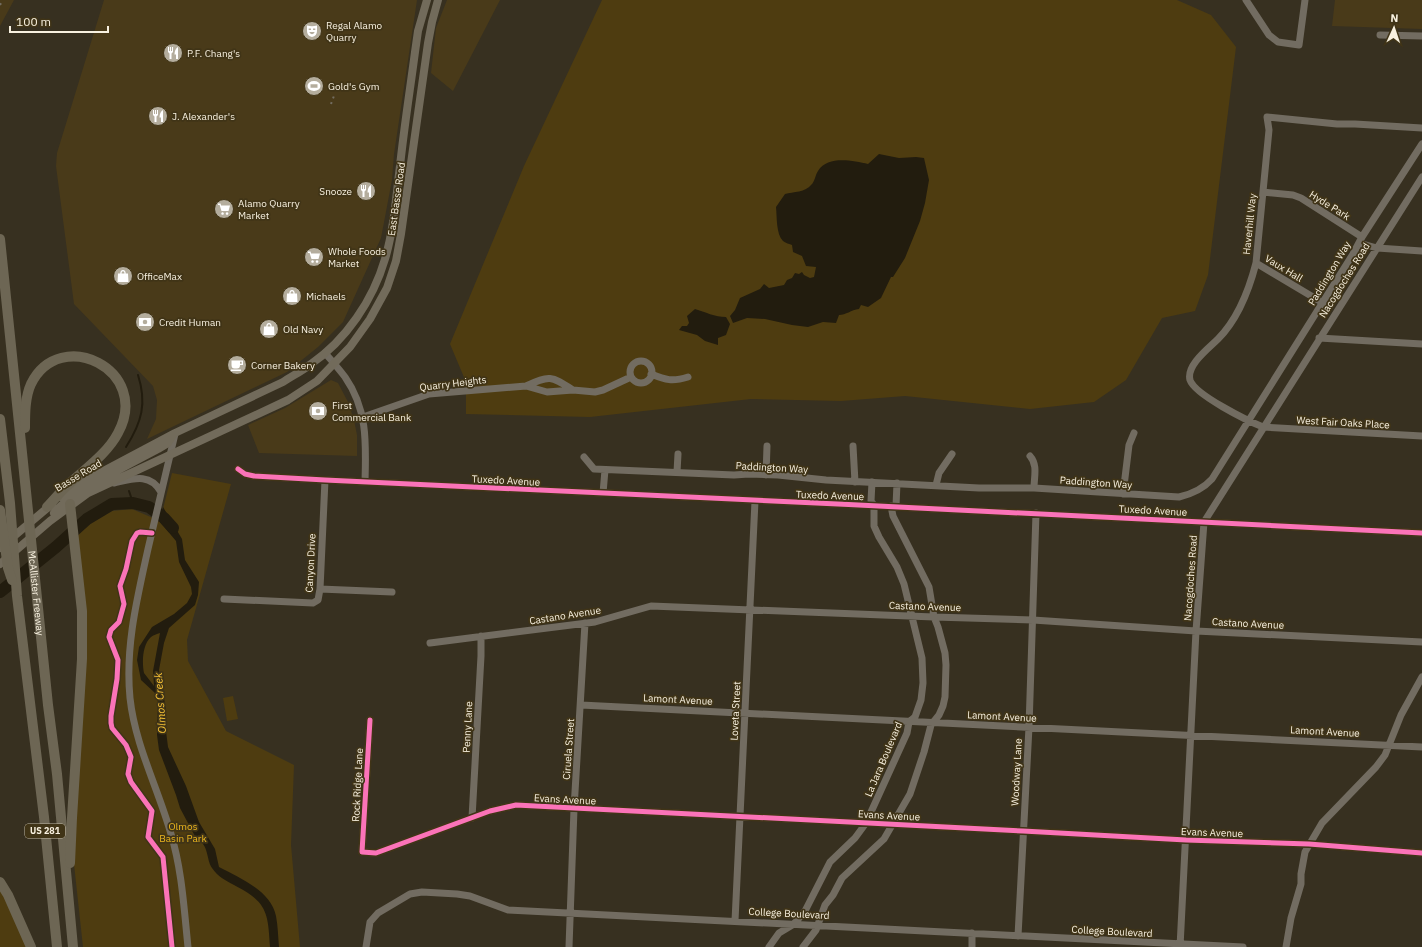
<svg xmlns="http://www.w3.org/2000/svg" width="1422" height="947" font-family="'IBM Plex Sans',sans-serif">
<style>
.built{fill:#493a19}
.green{fill:#4e3c10}
.water{fill:#221c0e;fill-rule:evenodd}
.lines{fill:none;stroke-linecap:round;stroke-linejoin:round}
.stream{stroke:#221c0e;stroke-width:2}
.river{stroke:#221c0e;stroke-width:12}
.minor{stroke:#726c61;stroke-width:7}
.major{stroke:#726b5b;stroke-width:8}
.highway{stroke:#6d6654;stroke-width:10}
.rail{stroke:#736d61;stroke-width:2;stroke-dasharray:2 4;stroke-linecap:butt}
.cycleway-casing{stroke:#403417;stroke-width:8}
.cycleway{stroke:#fb73b8;stroke-width:5}
.labels{text-anchor:middle;stroke-width:3.5;stroke-linejoin:round;paint-order:stroke}
.shield{fill:#403417;stroke:#c1b8a4;stroke-width:1}
.shield-label{font-size:9px;font-weight:bold;fill:#f8f1e0}
.poi-label{font-size:10px;fill:#f8f1e0;stroke:#403417;text-anchor:start}
.street-label{font-size:10px;fill:#f8f1e0;stroke:#403417}
.park-label{font-size:10px;fill:#edb71e;stroke:#403417}
.water-label{font-size:11px;font-style:italic;fill:#fbc535;stroke:#403417}
</style>
<rect width="100%" height="100%" fill="#373020"/>
<path class="built" d="M0,0H14L0,26Z
M104,0H417L394,154L392,180L381,238L343,322L318,347L287,372L147,439L156,419L157,400L153,386L74,304L56,166L57,153Z
M447,0H500L453,91L431,73L436,28Z
M1335,0H1422V29L1332,26Z
M331,380L338,383L348,402L354,420L357,435V456L259,453L248,425L285,408Z"/>
<path class="green" d="M602,0H1177L1211,15L1236,47L1208,275L1195,311L1162,318L1126,380L1094,402L1030,409L905,396L841,401L751,399L590,417L466,414V382L450,344L524,166Z
M172,473L231,484L187,640L188,661L226,731L294,765L291,845L300,947H83L74,864L84,659L77,535L90,524L112,511L132,509L160,521Z
M233,696L238,719L227,721L223,698Z
M0,890L3,895L27,947H0Z"/>
<path class="water" d="M879,154L899,158L916,157L924,158L929,180L925,203L920,221L905,258L893,277H891L881,298L868,307L861,305L859,309C851,310 846,315 839,315L836,323L823,322L808,327L792,325L765,319L747,318L733,323L730,316L735,310L740,298L760,289L764,284L769,288L784,285L787,280L792,278L795,273L799,274L802,272L804,275L810,278L814,277L816,267L806,266L802,256L793,252L792,245C790,244 785,243 783,241C776,234 777,217 776,207L785,194C793,192 806,192 811,185C815,182 815,175 818,171C828,155 853,161 868,164Z
M695,309C705,312 715,317 726,317L730,324L726,335L718,338V345L705,341L697,335L679,330L682,326H687L689,323L687,316Z
M163,507L182,539L185,560L199,582L198,595L195,605L169,628L164,643L159,670L166,710L165,723L168,747L186,786L199,822L215,849L219,867C240,878 271,891 276,916C278,926 278,937 279,947H270C268,912 267,902 234,885C225,880 218,877 212,868C206,859 209,844 197,840L180,808L176,795L159,750L157,735L158,702L155,693L141,680L137,660L139,647L152,627L174,614L187,603L192,594L191,587L179,562L176,541L160,522ZM160,633L153,671L154,686L144,673C142,663 142,645 151,637C153,635 157,634 160,633Z"/>
<g class="lines">
<path class="stream" d="M126,447C142,422 147,403 138,375
M129,491L133,503"/>
<path class="river" d="M0,592L56,547L87,519L112,504L133,503L149,507L164,518L173,528"/>
<path class="minor" d="M1246,0L1269,35L1278,42L1299,45L1305,0
M1380,35L1422,36
M1422,128L1355,124H1337L1267,117L1269,130L1256,263C1249,290 1238,319 1218,339C1209,348 1186,365 1190,380C1195,395 1248,421 1263,427L1422,436
M1263,192L1293,195L1301,198L1362,237
M1359,243L1377,248L1422,251
M1256,263L1323,303
M1319,338L1422,344
M325,353C332,361 339,369 345,377C368,410 366,444 365,482
M630 372a11 11 0 1 1 22 0a11 11 0 1 1-22 0Z
M651,374C666,380 672,382 688,377
M573,390C551,376 550,375 526,386L547,392L573,390L595,392L603,390L631,377
M363,417L429,394L526,386
M175,434C166,472 157,511 148,549C137,599 125,647 130,698C135,745 158,788 171,834C182,870 184,909 188,947
M853,446L855,482
M1030,456C1038,465 1034,477 1034,488
M584,457L594,469L734,475L749,474L778,475L826,480L979,488H1034L1179,497C1192,494 1203,489 1212,479L1353,254L1362,237L1422,144
M238,469L245,474L254,476L325,480C691,497 1056,514 1422,533
M677,472L678,454
M766,475L767,446
M114,483C132,479 150,472 161,492
M936,485L939,473L952,454
M603,493L605,470
M1123,494L1129,445L1134,433
M896,506L897,483
M320,589L392,592
M224,599L313,603L318,600L320,589L325,480
M430,643L595,622L651,606L934,617L1033,620L1196,631L1422,642
M581,705L1422,747
M370,720L362,852L376,853L490,811L516,805L1023,831L1186,840L1309,844L1422,853
M472,818L481,656V636
M735,921L755,501
M1018,936L1029,727L1036,513
M366,947L370,922L378,913L410,894L422,892L457,894L470,896L508,910L1243,947
M569,947L574,809L585,623
M769,947L779,933L794,924L805,911L830,862L855,838L866,823L907,733L909,722L915,717L921,700L923,683L922,658L904,584L897,567L879,537L874,526V505L871,501L872,482
M803,947L816,930L825,905L833,895L842,878L884,839L910,794L924,752L931,725L939,715L943,706L945,697L946,665L945,653L938,627L934,617L929,587L893,516L891,506
M972,947V933
M1180,947L1196,631L1204,522L1422,177
M1286,947L1291,918L1301,884V874L1305,852L1322,823L1376,767L1385,755L1401,715L1422,677"/>
<path class="major" d="M61,497L94,476L175,433L283,382C292,376 302,371 311,364C346,340 373,300 385,259C394,229 396,197 400,166C404,128 410,90 415,52L418,31L427,0
M54,513C68,496 88,486 107,476C124,467 141,458 158,449L168,443L173,435
M0,548L52,504
M0,564L50,521L88,493L288,400L317,381L350,347L370,319L387,288L396,261L401,234L428,43L432,22L438,0"/>
<g class="highway">
<path id="s1" d="M0,239L48,705L57,774L73,947"/>
<path d="M0,419L10,503L17,596L44,817L57,947"/>
<path d="M25,428C25,414 25,397 31,384C60,325 152,370 118,433C107,454 85,469 68,485C60,492 54,500 47,507"/>
<path d="M0,510L8,568L12,580"/>
<path d="M70,863L72,818L82,659V611L70,504"/>
<path d="M0,882L8,895L31,947"/>
</g>
<path class="rail" d="M0,5L3,0
M331,104L335,93"/>
<g class="cycleway-casing">
<path id="cycleway" d="M238,469L245,474L254,476L325,480C691,497 1056,514 1422,533
M152,533L140,532L137,533L132,541L126,569L120,586L124,604L119,622L111,630L109,637L118,660L117,679L111,716V723L112,728L126,745L131,757L128,774L131,782L152,811L148,837L163,857L172,947
M370,720L362,852L376,853L490,811L516,805L1023,831L1186,840L1309,844L1422,853"/>
</g>
<use href="#cycleway" class="cycleway"/>
</g>
<defs>
<g id="theatre-disc" transform="scale(1)"><circle r="9.5" fill="#b4ad9d" stroke="#403417"/><path d="M-5-5.5Q0-4 5-5.5V0Q5 5 0 6Q-5 5-5 0ZM-3.3-2.5H-1v1.5H-3.3ZM1-2.5H3.3v1.5H1ZM-2.8 1Q0 5.5 2.8 1Z" fill="#fff"/></g>
<g id="restaurant-disc" transform="scale(1)"><circle r="9.5" fill="#b4ad9d" stroke="#403417"/><path d="M-5-6h1v4h1v-4h1v4h1v-4h1v5L-1.5 .5V6h-2V.5L-5-1ZM5-6V6H3V1.5H1.5Q1.5-4 5-6Z" fill="#fff"/></g>
<g id="stadium-disc" transform="scale(1)"><circle r="9.5" fill="#b4ad9d" stroke="#403417"/><path d="M0-5a6.5 5 0 1 0 0 10a6.5 5 0 1 0 0-10ZM-3.5-1.8h7v3.6h-7Z" fill="#fff"/></g>
<g id="supermarket-disc" transform="scale(1)"><circle r="9.5" fill="#b4ad9d" stroke="#403417"/><path d="M-6-5.5h2.5l.6 2H6L4.5 2H-2.5L-4.4-4H-6ZM-1.5 3.2a1.3 1.3 0 1 0 .1 0ZM3 3.2a1.3 1.3 0 1 0 .1 0Z" fill="#fff"/></g>
<g id="shop-disc" transform="scale(1)"><circle r="9.5" fill="#b4ad9d" stroke="#403417"/><path d="M-5-2.5h2.3a2.7 3.5 0 0 1 5.4 0H5L5.5 6h-11ZM-1.5-2.5h3a1.5 2.3 0 0 0-3 0Z" fill="#fff"/></g>
<g id="bank-disc" transform="scale(1)"><circle r="9.5" fill="#b4ad9d" stroke="#403417"/><path d="M-6-4H6V4H-6ZM0-2.3a2.3 2.3 0 1 0 0 4.6a2.3 2.3 0 1 0 0-4.6Z" fill="#fff"/></g>
<g id="cafe-disc" transform="scale(1)"><circle r="9.5" fill="#b4ad9d" stroke="#403417"/><path d="M-5.5-4.5H6V0H3Q3 3.5 0 3.5H-2.5Q-5.5 3.5-5.5 0ZM3-3.2v2h1.7v-2ZM-6 4.5H4V6H-6Z" fill="#fff"/></g>
</defs>
<g fill-rule="evenodd">
<use href="#theatre-disc" x="312" y="31"/>
<use href="#restaurant-disc" x="173" y="53"/>
<use href="#stadium-disc" x="314" y="86"/>
<use href="#restaurant-disc" x="158" y="116"/>
<use href="#restaurant-disc" x="366" y="191"/>
<use href="#supermarket-disc" x="224" y="209"/>
<use href="#supermarket-disc" x="314" y="257"/>
<use href="#shop-disc" x="123" y="276"/>
<use href="#shop-disc" x="292" y="296"/>
<use href="#bank-disc" x="145" y="322"/>
<use href="#shop-disc" x="269" y="329"/>
<use href="#cafe-disc" x="237" y="365"/>
<use href="#bank-disc" x="318" y="411"/>
</g>
<g class="labels">
<rect class="shield" x="25" y="824" width="40" height="14" rx="3"/>
<g class="shield-label">
<text x="45" y="834">US 281</text>
</g>
<g class="poi-label">
<text x="326" y="29">Regal Alamo<tspan x="326" dy="12">Quarry</tspan></text>
<text x="187" y="57">P.F. Chang's</text>
<text x="328" y="90">Gold's Gym</text>
<text x="172" y="120">J. Alexander's</text>
<text x="352" y="195" text-anchor="end">Snooze</text>
<text x="238" y="207">Alamo Quarry<tspan x="238" dy="12">Market</tspan></text>
<text x="328" y="255">Whole Foods<tspan x="328" dy="12">Market</tspan></text>
<text x="137" y="280">OfficeMax</text>
<text x="306" y="300">Michaels</text>
<text x="159" y="326">Credit Human</text>
<text x="283" y="333">Old Navy</text>
<text x="251" y="369">Corner Bakery</text>
<text x="332" y="409">First<tspan x="332" dy="12">Commercial Bank</tspan></text>
</g>
<g class="street-label">
<text transform="translate(396 199) rotate(-82)" y="4">East Basse Road</text>
<text transform="translate(1330 205) rotate(32)" y="4">Hyde Park</text>
<text transform="translate(1249 224) rotate(-84)" y="4">Haverhill Way</text>
<text transform="translate(1284 268) rotate(31)" y="4">Vaux Hall</text>
<text transform="translate(1329 273) rotate(-59)" y="4">Paddington Way</text>
<text transform="translate(1344 280) rotate(-58)" y="4">Nacogdoches Road</text>
<text transform="translate(453 383) rotate(-7)" y="4">Quarry Heights</text>
<text transform="translate(1343 422) rotate(3)" y="4">West Fair Oaks Place</text>
<text transform="translate(772 467) rotate(3)" y="4">Paddington Way</text>
<text transform="translate(78 475) rotate(-31)" y="4">Basse Road</text>
<text transform="translate(506 480) rotate(3)" y="4">Tuxedo Avenue</text>
<text transform="translate(1096 482) rotate(4)" y="4">Paddington Way</text>
<text transform="translate(830 495) rotate(2)" y="4">Tuxedo Avenue</text>
<text transform="translate(1153 510) rotate(3)" y="4">Tuxedo Avenue</text>
<text transform="translate(310 563) rotate(-87)" y="4">Canyon Drive</text>
<text transform="translate(1190 578) rotate(-86)" y="4">Nacogdoches Road</text>
<text dy="4" stroke="none"><textPath href="#s1" startOffset="356">McAllister Freeway</textPath></text>
<text transform="translate(925 606) rotate(2)" y="4">Castano Avenue</text>
<text transform="translate(565 615) rotate(-9)" y="4">Castano Avenue</text>
<text transform="translate(1248 623) rotate(3)" y="4">Castano Avenue</text>
<text transform="translate(678 699) rotate(3)" y="4">Lamont Avenue</text>
<text transform="translate(735 711) rotate(-87)" y="4">Loveta Street</text>
<text transform="translate(1002 716) rotate(3)" y="4">Lamont Avenue</text>
<text transform="translate(467 727) rotate(-87)" y="4">Penny Lane</text>
<text transform="translate(1325 731) rotate(3)" y="4">Lamont Avenue</text>
<text transform="translate(568 749) rotate(-86)" y="4">Ciruela Street</text>
<text transform="translate(883 759) rotate(-67)" y="4">La Jara Boulevard</text>
<text transform="translate(1016 772) rotate(-87)" y="4">Woodway Lane</text>
<text transform="translate(357 785) rotate(-87)" y="4">Rock Ridge Lane</text>
<text transform="translate(565 799) rotate(3)" y="4">Evans Avenue</text>
<text transform="translate(889 815) rotate(3)" y="4">Evans Avenue</text>
<text transform="translate(1212 832) rotate(2)" y="4">Evans Avenue</text>
<text transform="translate(789 913) rotate(3)" y="4">College Boulevard</text>
<text transform="translate(1112 931) rotate(3)" y="4">College Boulevard</text>
</g>
<g class="park-label">
<text x="183" y="830">Olmos<tspan x="183" dy="12">Basin Park</tspan></text>
</g>
<g class="water-label">
<text transform="translate(160 703) rotate(-94)" y="4">Olmos Creek</text>
</g>
</g>
<g transform="translate(1394 28) rotate(3)" stroke="#403417" stroke-width="3" paint-order="stroke">
<path d="M0-3L7 15L0 10L-7 15Z" fill="#f8f1e0"/>
<text y="-6" font-size="11" font-weight="bold" text-anchor="middle" fill="#f8f1e0">N</text>
</g>
<path d="M10 26v6h98v-6" fill="none" stroke="#f8f1e0" stroke-width="2"/>
<text x="16" y="26" font-size="12" fill="#f8f1e0" stroke="#403417" stroke-width="3" paint-order="stroke">100 m</text>
</svg>
